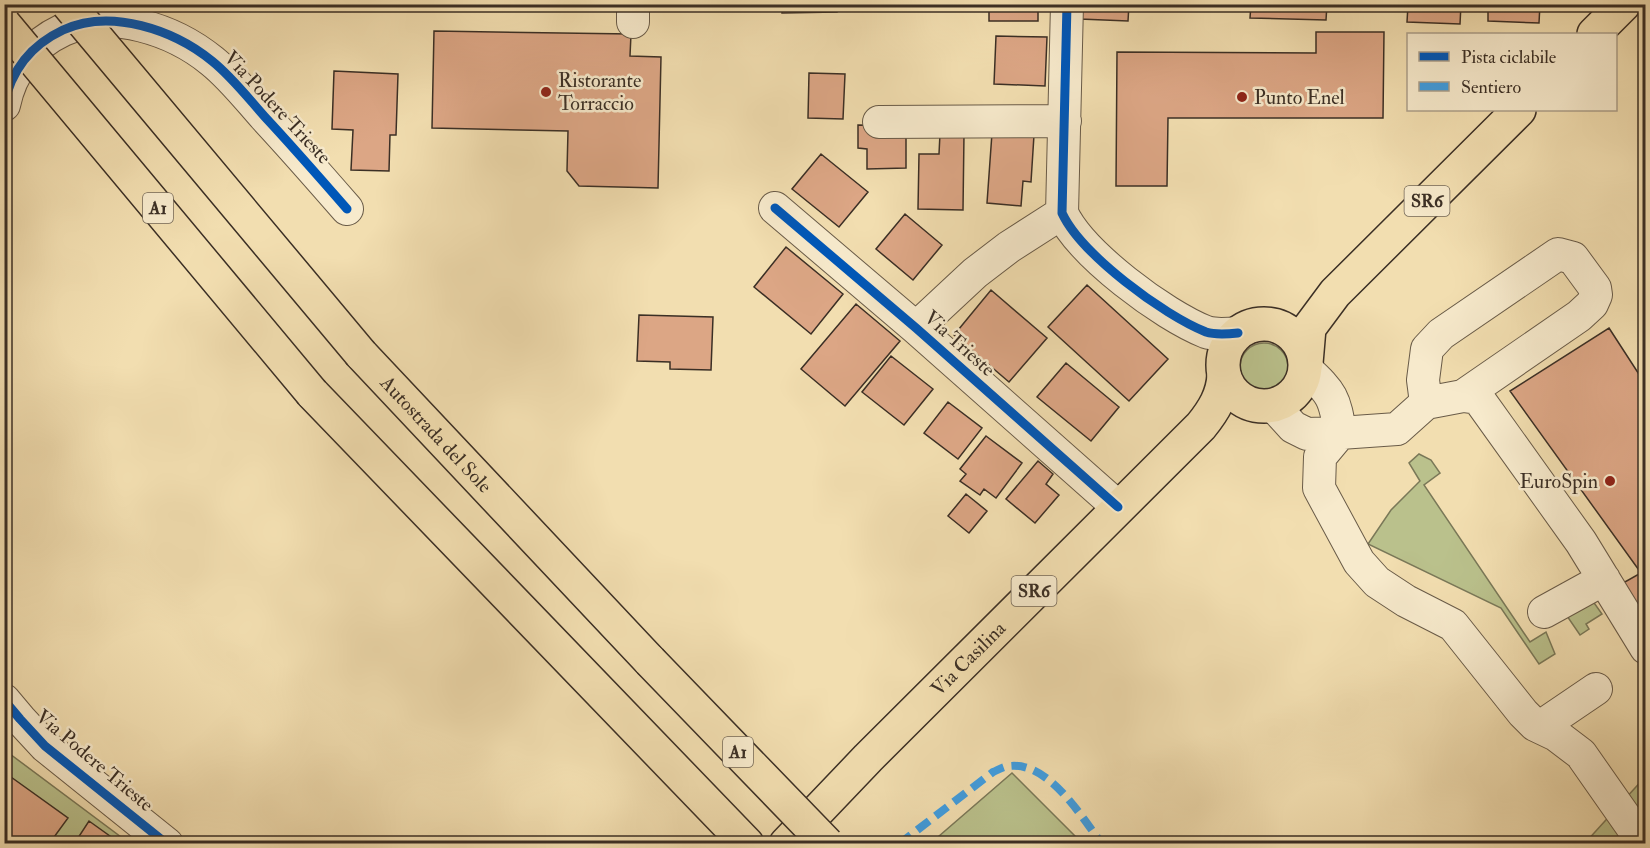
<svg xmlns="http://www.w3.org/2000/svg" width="1650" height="848" font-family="'IM FELL Double Pica',serif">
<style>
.green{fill:#bac18c;stroke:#7a7858;stroke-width:1.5}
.building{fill:#dca685;stroke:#3b2f25;stroke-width:1.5}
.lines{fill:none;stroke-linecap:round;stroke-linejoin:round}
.minor-casing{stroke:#695b48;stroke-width:34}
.major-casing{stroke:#3b2f25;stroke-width:36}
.highway-casing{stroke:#3b2f25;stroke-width:36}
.minor{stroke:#f7eacc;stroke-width:32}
.major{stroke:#f2deb0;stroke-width:33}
.highway{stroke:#f2deb0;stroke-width:33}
.highway-bridge-casing{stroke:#3b2f25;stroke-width:36;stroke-linecap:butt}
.highway-bridge{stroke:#f2deb0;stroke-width:33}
.quiet{stroke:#3f9de0;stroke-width:8;stroke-dasharray:15 8;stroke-linecap:butt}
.cycleway-casing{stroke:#f7eacc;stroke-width:13}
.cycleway{stroke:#0057b8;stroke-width:9}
.poi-dot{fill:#8f2418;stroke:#f7eacc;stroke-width:2}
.labels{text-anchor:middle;stroke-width:5;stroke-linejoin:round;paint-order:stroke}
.shield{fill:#f7eacc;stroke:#736757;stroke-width:1.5}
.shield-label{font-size:18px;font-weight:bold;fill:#3b2f25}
.poi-label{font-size:20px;fill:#3b2f25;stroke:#f7eacc;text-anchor:start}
.street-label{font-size:20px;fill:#3b2f25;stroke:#f7eacc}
</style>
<rect width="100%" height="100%" fill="#f2deb0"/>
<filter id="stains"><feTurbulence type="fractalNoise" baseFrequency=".00333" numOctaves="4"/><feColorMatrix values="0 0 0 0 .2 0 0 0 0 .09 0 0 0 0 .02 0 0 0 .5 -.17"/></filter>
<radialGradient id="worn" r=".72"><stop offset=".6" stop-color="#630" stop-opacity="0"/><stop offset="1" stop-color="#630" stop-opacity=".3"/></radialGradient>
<path class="green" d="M1240 367a24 24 0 1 1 48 0a24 24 0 1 1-48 0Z
M1419,454L1431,460L1440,473L1424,485L1530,642L1546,632L1555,654L1539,664L1501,608L1368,544L1391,510L1420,481L1409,463Z
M1592,600L1602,614L1586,624L1589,629L1580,635L1567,616Z
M4,749L6,751L129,843H5Z
M1012,773L1082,843H931Z
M1645,777V843H1585Z"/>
<path class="building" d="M782,4H837V12L782,13Z
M896,4H975V8L897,11Z
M989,4H1038V21H989Z
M1080,4H1129L1128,21L1080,19Z
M1136,4H1188V9L1136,8Z
M1251,4H1327L1326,20L1250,18Z
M1404,4H1461L1460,24L1407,22L1408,5Z
M1488,4H1540L1539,23L1488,21Z
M434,31L631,34L630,56L661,57L658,188L579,186L567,171L568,131L432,128Z
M1316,32H1384L1383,118H1168L1167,186H1116L1117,52L1316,53Z
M996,36L1047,37L1045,86L994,84Z
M334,71L398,74L396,135H390L389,171L351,170L353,130L332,129Z
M809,73L845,74L843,119L808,118Z
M858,125L906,126V168L867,169V149L858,148Z
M992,133L1034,135L1031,182L1023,181L1021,206L987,203Z
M940,134H964L963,210L918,209L919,154H939Z
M821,154L868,192L839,227L792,189Z
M905,214L942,245L913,280L876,249Z
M786,247L843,294L811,334L754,287Z
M1087,285L1168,359L1129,401L1048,327Z
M991,290L1047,338L1009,382L954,335Z
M856,304L900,341L845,406L801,369Z
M639,315L713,317L711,370L670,369V362L637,361Z
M1609,328L1646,385V570L1641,573L1510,391Z
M891,356L933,389L904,425L862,392Z
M1066,363L1119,407L1091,441L1037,397Z
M948,402L982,428L958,459L924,433Z
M986,436L1022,463L996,498L984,489L980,495L960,481L966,474L960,469Z
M1038,461L1053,474L1046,484L1059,495L1035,523L1006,499Z
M966,494L987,511L969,533L948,516Z
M1646,570V618L1623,583Z
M4,772L68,818L49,844H4Z
M89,821L121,844H74Z"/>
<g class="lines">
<g class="minor-casing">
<path id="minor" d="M1067,4L1062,213C1081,254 1163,315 1206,332C1215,335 1228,334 1238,333
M633,22V4
M4,105C11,71 31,45 63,30C111,8 174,30 212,61C232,77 248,98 265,117C293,147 320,178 347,209
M879,122L1065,121
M775,208L916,328L1118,507
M916,328L975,273L1009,247L1062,213
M1306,369C1332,393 1335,398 1340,433L1320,457L1319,488L1359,562L1377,582L1406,601L1453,625L1523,713L1535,725L1556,735L1581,754L1644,844
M1426,403L1423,380L1427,349L1441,334L1558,254L1573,258L1595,288L1596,295L1592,304L1579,316L1463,396
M1273,405L1293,427L1307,434L1340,433L1397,429L1426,403L1463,396L1478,398L1581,542L1646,648
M1544,612L1604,579
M4,700L20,719L45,746L167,844
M1540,727L1596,689"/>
</g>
<g class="major-casing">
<g id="major">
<path d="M1594,34L1624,4"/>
<circle cx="1264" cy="365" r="41"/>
<path d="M1306,363L1309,328L1335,293L1519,110"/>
<path id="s1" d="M786,844L868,758L1201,426C1214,410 1223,395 1224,375"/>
</g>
</g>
<g class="highway-casing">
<g id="highway">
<path id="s2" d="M361,354L650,661"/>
<path d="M312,393L747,844"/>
</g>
</g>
<use href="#minor" class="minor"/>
<use href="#major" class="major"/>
<use href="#highway" class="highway"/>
<g class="highway-bridge-casing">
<path id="highway-bridge" d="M68,4L361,354
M4,24L312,393
M650,661L827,844"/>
</g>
<use href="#highway-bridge" class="highway-bridge"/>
<path class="quiet" d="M899,844L993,772C998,770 1004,766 1010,766C1049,762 1081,816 1102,844"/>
<g class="cycleway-casing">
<path id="cycleway" d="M1067,4L1062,213C1081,254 1163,315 1206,332C1215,335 1228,334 1238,333
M4,105C11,71 31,45 63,30C111,8 174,30 212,61C232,77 248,98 265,117C293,147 320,178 347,209
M775,208L916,328L1118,507
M4,700L20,719L45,746L167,844"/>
</g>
<use href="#cycleway" class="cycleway"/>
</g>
<g class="poi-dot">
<circle cx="546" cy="92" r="6"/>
<circle cx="1242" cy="97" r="6"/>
<circle cx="1610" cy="481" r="6"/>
</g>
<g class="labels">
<g class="shield">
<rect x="1404.5" y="186" width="45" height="30" rx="4.5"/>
<rect x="143" y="193" width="30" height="30" rx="4.5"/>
<rect x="1011.5" y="576" width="45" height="30" rx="4.5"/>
<rect x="723" y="737" width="30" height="30" rx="4.5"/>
</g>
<g class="shield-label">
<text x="1427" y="207">SR6</text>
<text x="158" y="214">A1</text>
<text x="1034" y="597">SR6</text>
<text x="738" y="758">A1</text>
</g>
<g class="poi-label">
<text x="558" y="87">Ristorante<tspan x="558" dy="23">Torraccio</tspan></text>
<text x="1254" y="104">Punto Enel</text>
<text x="1598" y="488" text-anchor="end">EuroSpin</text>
</g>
<g class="street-label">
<text transform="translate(278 107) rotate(47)" y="7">Via Podere Trieste</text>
<text transform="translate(960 343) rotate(42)" y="7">Via Trieste</text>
<text dy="7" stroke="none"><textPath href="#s2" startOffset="110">Autostrada del Sole</textPath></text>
<text dy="7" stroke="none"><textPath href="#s1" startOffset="260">Via Casilina</textPath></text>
<text transform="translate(95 760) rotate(40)" y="7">Via Podere Trieste</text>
</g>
</g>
<rect width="1650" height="848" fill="none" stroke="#f2deb0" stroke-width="24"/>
<rect x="6" y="6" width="1638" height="836" fill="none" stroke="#3b2f25" stroke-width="3"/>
<rect x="12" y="12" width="1626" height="824" fill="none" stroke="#3b2f25" stroke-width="1.5"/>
<rect x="1407" y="33" width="210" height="78" fill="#f7eacc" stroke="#ac9f89" stroke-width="1.5"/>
<rect x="1419" y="52" width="30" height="9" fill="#0057b8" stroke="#ac9f89" stroke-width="1.5"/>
<text x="1461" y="63" font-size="18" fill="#3b2f25">Pista ciclabile</text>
<rect x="1419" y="82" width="30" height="9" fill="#3f9de0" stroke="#ac9f89" stroke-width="1.5"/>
<text x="1461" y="93" font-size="18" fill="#3b2f25">Sentiero</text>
<rect width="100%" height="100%" filter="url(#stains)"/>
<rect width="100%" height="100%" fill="url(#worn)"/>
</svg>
